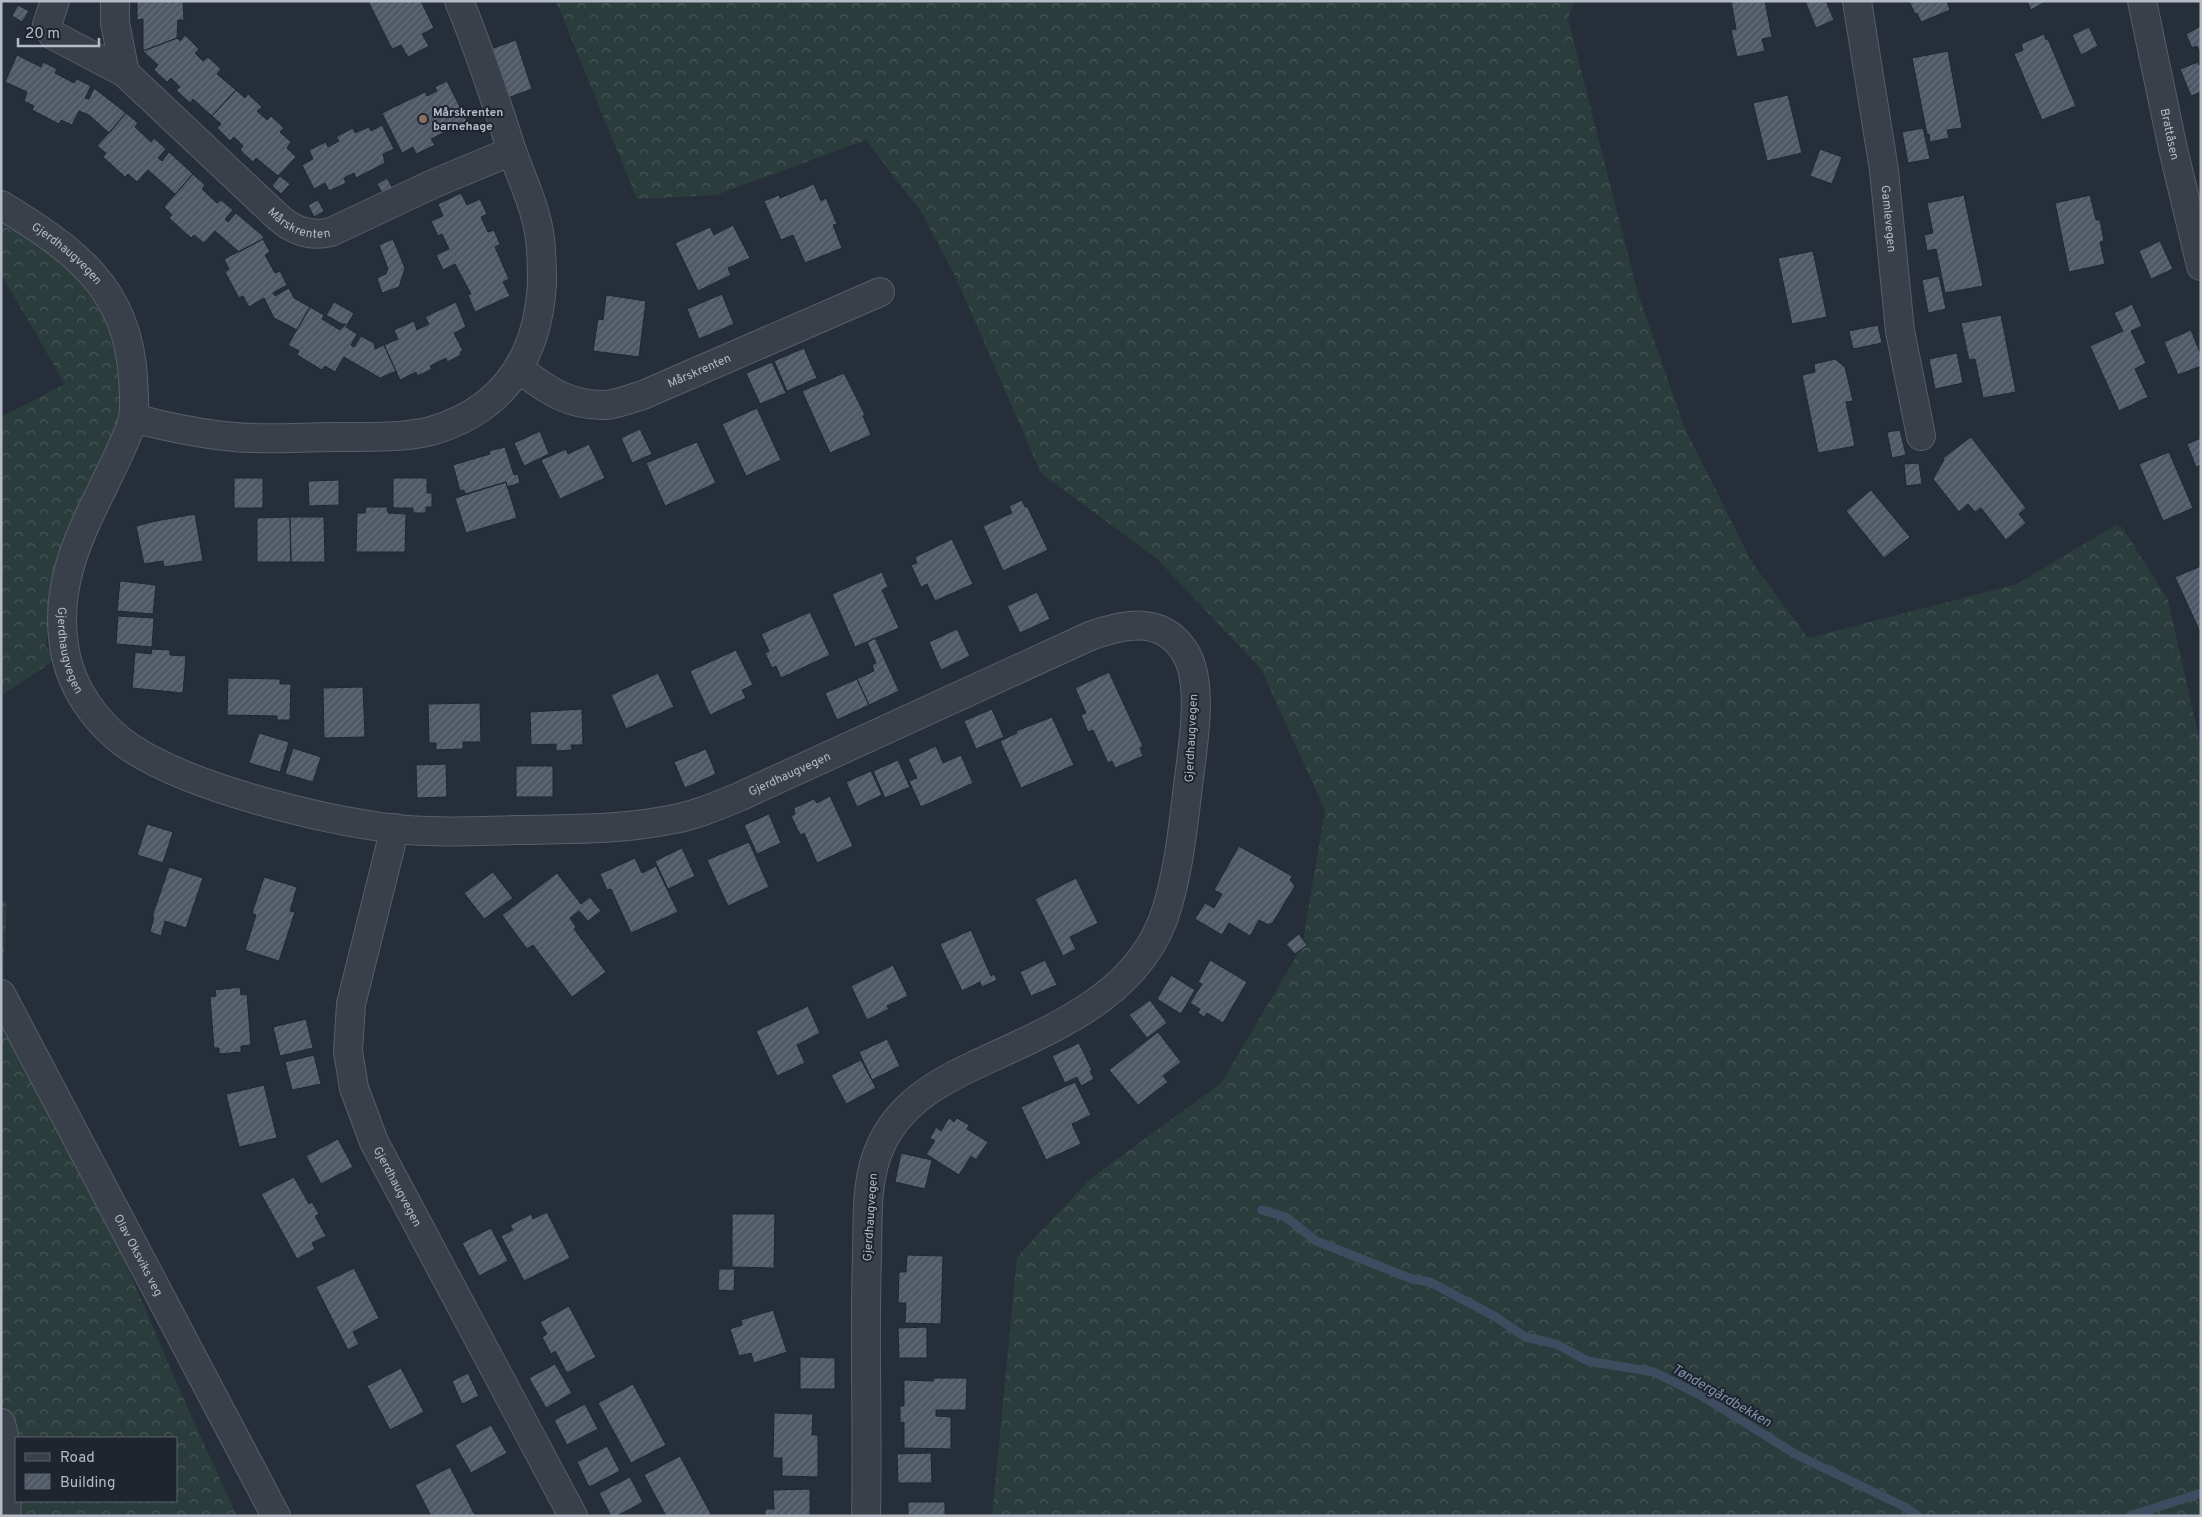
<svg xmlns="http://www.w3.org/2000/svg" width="2202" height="1517" font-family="Overpass,sans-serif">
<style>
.forest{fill:url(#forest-crowns);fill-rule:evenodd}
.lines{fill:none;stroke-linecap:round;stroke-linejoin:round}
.stream{stroke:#3e4c60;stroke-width:9}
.building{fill:url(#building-hatch);stroke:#212731}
.minor-casing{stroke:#585e68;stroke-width:30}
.minor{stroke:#3a404a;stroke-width:28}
.education-dot{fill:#8d6e63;stroke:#1f252f;stroke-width:2}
.labels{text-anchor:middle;stroke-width:4;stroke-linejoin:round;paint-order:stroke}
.poi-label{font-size:12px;font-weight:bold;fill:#b5bbc6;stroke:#1f252f;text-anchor:start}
.street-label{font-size:12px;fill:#b5bbc6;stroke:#1f252f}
.water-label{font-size:14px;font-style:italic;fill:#8092aa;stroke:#1f252f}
</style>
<defs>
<pattern id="forest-crowns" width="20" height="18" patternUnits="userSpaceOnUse" patternTransform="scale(1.25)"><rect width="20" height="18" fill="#2b3c3d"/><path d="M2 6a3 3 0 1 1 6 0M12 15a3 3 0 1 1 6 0" fill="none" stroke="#485658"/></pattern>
<pattern id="building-hatch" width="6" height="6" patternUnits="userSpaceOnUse" patternTransform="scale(1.25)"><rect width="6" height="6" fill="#4f5865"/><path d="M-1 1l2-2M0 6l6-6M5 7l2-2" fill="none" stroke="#666e7a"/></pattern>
</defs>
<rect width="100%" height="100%" fill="#262e3a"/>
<path class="forest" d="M556,1H1574L1568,19L1638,294L1684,426L1751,561L1808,638L2017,584L2116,525L2122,527L2168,600L2201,747V1516H992L1017,1257L1090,1179L1221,1083L1302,947L1325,810L1261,669L1157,559L1041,473L956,278L922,213L866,140L716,195L637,199Z
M1,200L93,268L143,358L81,526L45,645L56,659L1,696V417L65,384L1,274Z
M1,897L7,905L3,975L184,1400L237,1516H1ZM16,1438H176V1501H16Z"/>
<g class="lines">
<path class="stream" d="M1262,1210L1286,1217L1316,1241L1412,1279L1430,1282L1496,1317L1525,1337L1556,1344L1588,1361L1654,1372L1702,1396L1797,1455L1905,1507L1918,1516
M2130,1516L2201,1493"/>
</g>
<path class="building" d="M137,1H183L184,20H178L177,38L143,51V19L137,20Z
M368,1H421L434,28L422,34L429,46L408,57L401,45L392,49Z
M1731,1H1765L1772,37L1762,39L1765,51L1737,57L1731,30L1736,29Z
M1805,1H1826L1834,20L1816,28Z
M1909,1H1947L1950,10L1921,22L1917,13L1915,14Z
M2027,1H2047L2031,10Z
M18,5L29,11L22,22L12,16Z
M2201,26V54L2197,46L2192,48L2186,34Z
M2089,27L2098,46L2081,55L2072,35Z
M2044,34L2046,40L2048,39L2076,106L2042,120L2014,54L2023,50L2021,44Z
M185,35L199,49L195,53L203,61L208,57L221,69L217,74L236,90L212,116L193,99L190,103L176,90L180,87L171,78L167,82L154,70L158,65L143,51L177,38L180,41Z
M516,40L532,89L505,99L488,50Z
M1948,51L1962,128L1947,130L1949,138L1930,142L1929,134H1927L1912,58Z
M17,55L41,67L43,62L57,69L55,73L74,83L77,79L91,86L85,98L89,99L94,88L126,113L109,133L89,115L79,111L72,125L61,120L59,124L32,110L34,106L24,101L27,92L5,82Z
M2198,62L2199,65H2201V92L2191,96L2180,69Z
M447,81L467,121L431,139L435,145L416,154L413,147L402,153L382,113L425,92L427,96L437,91L435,87Z
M236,90L245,98L248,94L262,107L257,111L267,120L271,116L284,128L280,132L291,142L287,148L296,157L278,176L256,158L253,162L240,150L243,146L234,137L230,141L217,128L221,124L212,116Z
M1788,95L1802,153L1767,161L1753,103Z
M126,113L138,123L135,127L151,142L154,138L166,149L158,158L162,161L169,152L193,174L175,194L148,170L137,182L128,174L125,177L103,157L106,153L97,146Z
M382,125L394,149L383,154L385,163L356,178L354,173L344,178L346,183L329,191L325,183L314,189L302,165L313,159L309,150L326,142L328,147L339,141L336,137L353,128L355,133L369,127L371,131Z
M1923,128L1930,159L1908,163L1902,132Z
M1820,149L1842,157L1832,184L1810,176Z
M193,174L205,185L202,189L217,203L221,200L233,210L225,219L228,222L236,213L264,237L263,239L239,252L215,231L204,243L194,235L191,238L169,218L172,215L164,207Z
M280,176L290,184L281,194L272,186Z
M387,178L393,189L383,194L377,184Z
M814,184L821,201L826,198L837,224L833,225L842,248L805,263L793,235L781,240L764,201L779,195L780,198Z
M461,193L467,205L480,199L487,214L481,217L488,232L494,230L500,244L495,247L509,279L503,282L510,296L475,312L468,295L471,294L455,264L443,270L436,255L449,249L442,234L438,236L431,221L443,216L438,204Z
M1964,195L1983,286L1945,293L1936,249L1927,251L1924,235L1933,233L1927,203Z
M2090,195L2096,220H2100L2104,241L2100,242L2105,264L2069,272L2055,203Z
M318,200L324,211L314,217L308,205Z
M733,225L750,258L728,268L731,275L698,291L675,243L710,227L714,235Z
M263,239L270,252L265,255L275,273L280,271L287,285L273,293L275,296L289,288L294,298L310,307L297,330L274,318L264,298L249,307L243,296L239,298L225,272L229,269L224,259Z
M393,239L405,268L399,287L382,293L377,278L386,274L388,269L379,245Z
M2160,241L2173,269L2151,279L2139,251Z
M1813,251L1827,317L1792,324L1778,258Z
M1939,276L1946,309L1928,313L1922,280Z
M722,294L734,324L699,339L687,309Z
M606,295L646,301L639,357L593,351L598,319L603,320Z
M334,302L354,313L346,327L357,334L351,345L354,347L361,336L374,343L375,349L384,345L396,371L380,378L344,357L335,372L325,366L322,370L297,355L299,351L288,345L310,307L324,315L322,319L340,330L346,324H342L326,315Z
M456,302L466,327L454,333L463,351L460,352L461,355L447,362L446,358L430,366L432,369L417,376L416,372L400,380L384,345L398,339L394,330L414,321L417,330L429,324L425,317Z
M2132,304L2142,326L2131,331L2146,363L2135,369L2148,397L2119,411L2090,346L2123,331L2114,313Z
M2001,315L2016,392L1983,398L1975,359L1969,360L1961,323Z
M1878,325L1882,343L1853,349L1849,331Z
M2191,330L2201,355V366L2178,375L2164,342Z
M804,348L817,378L787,391L774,361Z
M1957,353L1963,383L1935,389L1929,359Z
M1835,359L1845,367L1853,401L1846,402L1855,446L1818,453L1802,375L1815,372L1814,364Z
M772,362L786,393L760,404L746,373Z
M844,373L865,415L863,416L871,435L830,453L802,391Z
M757,408L781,460L746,476L722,424Z
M640,429L652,454L632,463L621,438Z
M1900,430L1906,455L1892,458L1887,432Z
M540,431L549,454L524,466L514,443Z
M1971,437L2026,508L2019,514L2026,523L2006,540L1981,508L1975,512L1968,504L1959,512L1933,479L1944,460L1943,458Z
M2201,438V465L2196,467L2187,444Z
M697,442L716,483L665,506L646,463Z
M589,444L605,478L560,499L541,460L566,449L568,454Z
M505,447L514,475L518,474L520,483L507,487L506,482L465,494L464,490L460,491L453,465L490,454L489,451Z
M2169,452L2193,508L2163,521L2139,464Z
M1919,463L1922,484L1906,486L1904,464Z
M234,478H263V508H234Z
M393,478H427V493H432V507H426V513H413V508H393Z
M339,480V505L309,506L308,481Z
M506,482L517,518L466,533L455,498Z
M1871,490L1910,537L1884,558L1846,511Z
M1022,500L1025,507L1027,506L1048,550L1003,571L983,526L1012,513L1009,506Z
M366,507H387L388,513L406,514L405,552H356L357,513H365Z
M195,514L203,561L164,567L163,561L144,564L136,526L156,521Z
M290,517L291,562H257V518Z
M290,517H324L325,562H291Z
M952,539L973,584L935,601L927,584L921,587L911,565L917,563L915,557Z
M2201,566V634L2175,577Z
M882,572L888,587L882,590L899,628L855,647L832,594Z
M120,581L156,585L153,614L117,611Z
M1037,592L1050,619L1020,633L1007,606Z
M810,612L830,655L781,678L776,666L772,668L765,653L769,651L761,634Z
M118,616L154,618L152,647L116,644Z
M957,629L970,656L941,670L929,642Z
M875,638L899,691L869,705L857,679L874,671L872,665L876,663L867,642Z
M152,649L170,650V655L186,656L183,693L132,688L135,652L151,654Z
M736,650L753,685L742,690L746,698L710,715L690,671Z
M1109,672L1143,746L1140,748L1143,756L1115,768L1112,761L1108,763L1093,730L1088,732L1081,715L1086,713L1075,688Z
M658,673L674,707L626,729L611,695Z
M228,678L280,679V684H291L290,720H277V716L227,715Z
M857,679L869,705L837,720L825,693Z
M363,687L365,737L324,738L323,688Z
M480,703L481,742H463V749L436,750V743H429L428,704Z
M582,709L583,745H571L572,750L556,751V744L531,745L530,712Z
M992,709L1004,737L976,749L964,721Z
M1052,717L1074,765L1021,788L1000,741L1017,733L1016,731Z
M259,733L289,742L280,772L249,763Z
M936,746L943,763L961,755L973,783L921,807L909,781L917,778L908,759Z
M293,748L321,757L313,782L285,774Z
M706,749L716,774L685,788L674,762Z
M898,760L910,787L885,798L873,771Z
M446,764L447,797L417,798L416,765Z
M516,766H553V797H516Z
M871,771L882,795L857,807L846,782Z
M830,796L853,846L817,863L804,833L800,835L791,816L795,814L794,808L814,799L817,803Z
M769,814L781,843L757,854L744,825Z
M147,824L173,832L163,863L137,855Z
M749,842L769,887L728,906L707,860Z
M1239,846L1292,876L1290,880L1295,886L1272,924L1270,923L1269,925L1259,920L1250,936L1229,923L1222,935L1195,919L1205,903L1214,908L1222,894L1214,890Z
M682,848L695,876L668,889L655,861Z
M635,858L642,873L656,866L678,912L631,933L611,889L607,890L600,874Z
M169,867L203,878L186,928L165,921L161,936L150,932L154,917H152Z
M493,872L513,898L484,919L464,893Z
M557,873L581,904L590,897L601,911L588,921L579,911L570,918L576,927L574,929L606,972L572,997L533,945L527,949L502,915Z
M264,877L297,887L290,911L295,912L279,961L245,950L256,915L252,913Z
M1076,878L1098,923L1070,937L1076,949L1063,956L1035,899Z
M971,930L991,976L994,974L997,980L982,987L980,982L962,991L940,944Z
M1299,934L1307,945L1295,954L1286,944Z
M1045,960L1057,985L1031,996L1020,972Z
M1210,960L1247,982L1223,1023L1207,1013L1204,1017L1198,1013L1200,1009L1190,1003L1202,984L1198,982Z
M893,965L908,996L887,1006L889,1009L867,1020L851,986Z
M1171,975L1195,990L1181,1014L1157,999Z
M240,987L241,995L247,994L251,1045L241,1046V1052L219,1054V1048H214L210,997L216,996L215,990Z
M1150,1000L1167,1023L1147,1038L1129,1015Z
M808,1006L820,1033L797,1045L805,1063L777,1076L756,1031Z
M306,1019L313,1048L280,1056L273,1027Z
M1158,1032L1181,1062L1163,1076L1168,1082L1138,1105L1109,1070Z
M887,1039L900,1066L872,1080L859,1052Z
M1079,1043L1092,1070L1090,1071L1094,1079L1081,1086L1077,1077L1065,1083L1052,1056Z
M314,1055L321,1084L292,1090L285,1062Z
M861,1060L876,1088L846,1104L831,1075Z
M1075,1082L1091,1115L1072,1124L1081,1144L1046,1160L1021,1107Z
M264,1085L277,1138L239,1147L226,1094Z
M949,1118L954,1122L957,1118L969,1125L967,1129L988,1142L976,1160L971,1156L959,1175L926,1154L935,1141L930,1138L936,1127L941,1131Z
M338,1139L353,1167L321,1184L306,1156Z
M901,1153L932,1160L925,1189L895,1182Z
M294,1177L309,1204L312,1202L319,1214L315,1216L326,1236L312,1243L315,1249L297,1259L261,1194Z
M547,1212L570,1258L524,1281L501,1236L513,1230L510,1225L531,1214L533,1219Z
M732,1214H775L774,1268L732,1267Z
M491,1228L508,1261L479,1276L462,1243Z
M907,1255L943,1256L941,1324L905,1323L906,1303H898L899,1272H906Z
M354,1268L379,1318L353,1332L359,1344L348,1350L316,1287Z
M719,1269H735L734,1291L718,1290Z
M569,1306L596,1357L567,1373L555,1351L551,1354L542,1337L547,1334L540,1322Z
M773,1310L787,1352L754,1363L751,1353L739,1356L730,1329L742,1325L741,1320Z
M927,1327V1358H899L898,1328Z
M800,1357L835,1358V1389H800Z
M555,1364L572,1393L546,1408L529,1378Z
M401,1368L424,1412L390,1430L367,1386Z
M468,1373L479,1396L462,1404L452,1381Z
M934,1378H967L966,1410H936V1416L951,1417V1449L904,1448V1422L900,1423V1406H904V1380L933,1381Z
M633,1384L666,1445L631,1463L598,1403Z
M585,1404L598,1429L567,1445L554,1420Z
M774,1413L813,1414L812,1435H818V1477L782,1476V1458H773Z
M491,1425L507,1453L471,1473L455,1445Z
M607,1446L620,1471L589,1487L577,1462Z
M931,1453L932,1483H898L897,1454Z
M680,1456L712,1516H666L644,1475Z
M450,1467L475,1515L473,1516H431L415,1485Z
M630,1477L643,1502L617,1516H611L599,1493Z
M810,1489V1516H765V1509H774L773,1490Z
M908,1502H945V1516H908Z"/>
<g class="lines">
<g class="minor-casing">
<g id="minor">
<path d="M55,1L47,25L53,35L125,73"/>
<path id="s1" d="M115,1V23L125,73L279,218C294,231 311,237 331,232L435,183L512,151"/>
<path id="s2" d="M1857,1L1884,170L1900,331L1921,436"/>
<path id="s3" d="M2142,1L2173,149L2201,266"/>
<path id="s4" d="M1,205C73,249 128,287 133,378C134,395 136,413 130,428C100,505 47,568 66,656C73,689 94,719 120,740C178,786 322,820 396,829C436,833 476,831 517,830C567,829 619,830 669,820C694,816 717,806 741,796L1090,636C1124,624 1162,615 1185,652C1205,684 1192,750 1188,786C1183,827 1179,868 1167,908C1141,997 1049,1030 973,1066C934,1084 899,1106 881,1145C865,1179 868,1220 867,1256C864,1343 868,1429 866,1516"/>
<path id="s5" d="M519,369C547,390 569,406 606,405C618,404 632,398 643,395L880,292"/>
<path d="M133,418C167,427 201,434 235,437C268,440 302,437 335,437C364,437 404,438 431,431C504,410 538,357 542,283C542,265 542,245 538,227C533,200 520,175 511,148C495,98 479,49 459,1"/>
<path id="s6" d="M395,828L351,1004L348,1051L354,1088L374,1142L573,1516"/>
<path id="s7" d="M1,994L276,1516"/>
<path d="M1,1423L9,1458L6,1516"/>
</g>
</g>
<use href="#minor" class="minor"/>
</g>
<circle class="education-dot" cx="423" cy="119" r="5"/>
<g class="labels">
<g class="poi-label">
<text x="433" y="116">Mårskrenten<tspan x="433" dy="14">barnehage</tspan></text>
</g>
<g class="street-label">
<text dy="4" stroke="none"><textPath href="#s3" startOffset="136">Brattåsen</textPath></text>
<text dy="4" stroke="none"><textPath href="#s1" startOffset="306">Mårskrenten</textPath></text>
<text dy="4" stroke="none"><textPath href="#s2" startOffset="220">Gamlevegen</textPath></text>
<text dy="4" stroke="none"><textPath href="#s4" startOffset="82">Gjerdhaugvegen</textPath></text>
<text dy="4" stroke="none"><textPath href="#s5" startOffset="196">Mårskrenten</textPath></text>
<text dy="4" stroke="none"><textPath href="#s4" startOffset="516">Gjerdhaugvegen</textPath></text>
<text transform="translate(1191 738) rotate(-87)" y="4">Gjerdhaugvegen</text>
<text dy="4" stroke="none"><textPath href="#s4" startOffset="1318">Gjerdhaugvegen</textPath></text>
<text dy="4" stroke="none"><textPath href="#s6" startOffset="374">Gjerdhaugvegen</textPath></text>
<text transform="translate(870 1217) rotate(-86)" y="4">Gjerdhaugvegen</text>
<text dy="4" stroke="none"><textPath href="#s7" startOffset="295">Olav Oksviks veg</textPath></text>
</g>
<g class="water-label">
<text transform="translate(1722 1395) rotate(30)" y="5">Tøndergårdbekken</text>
</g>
</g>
<rect width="2202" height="1517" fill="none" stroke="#b5bbc6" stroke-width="5"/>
<rect x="15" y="1437" width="162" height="65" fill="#1f252f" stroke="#5b616b"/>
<rect x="25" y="1453" width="25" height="8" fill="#3a404a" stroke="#5b616b"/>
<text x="60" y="1462" font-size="15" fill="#b5bbc6">Road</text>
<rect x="25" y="1474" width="25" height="15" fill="url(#building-hatch)" stroke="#5b616b"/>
<text x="60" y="1487" font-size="15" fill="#b5bbc6">Building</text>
<path d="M18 38v8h81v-8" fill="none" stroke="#b5bbc6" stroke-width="2.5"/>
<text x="25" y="38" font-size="15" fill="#b5bbc6" stroke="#1f252f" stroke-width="4" paint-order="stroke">20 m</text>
</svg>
